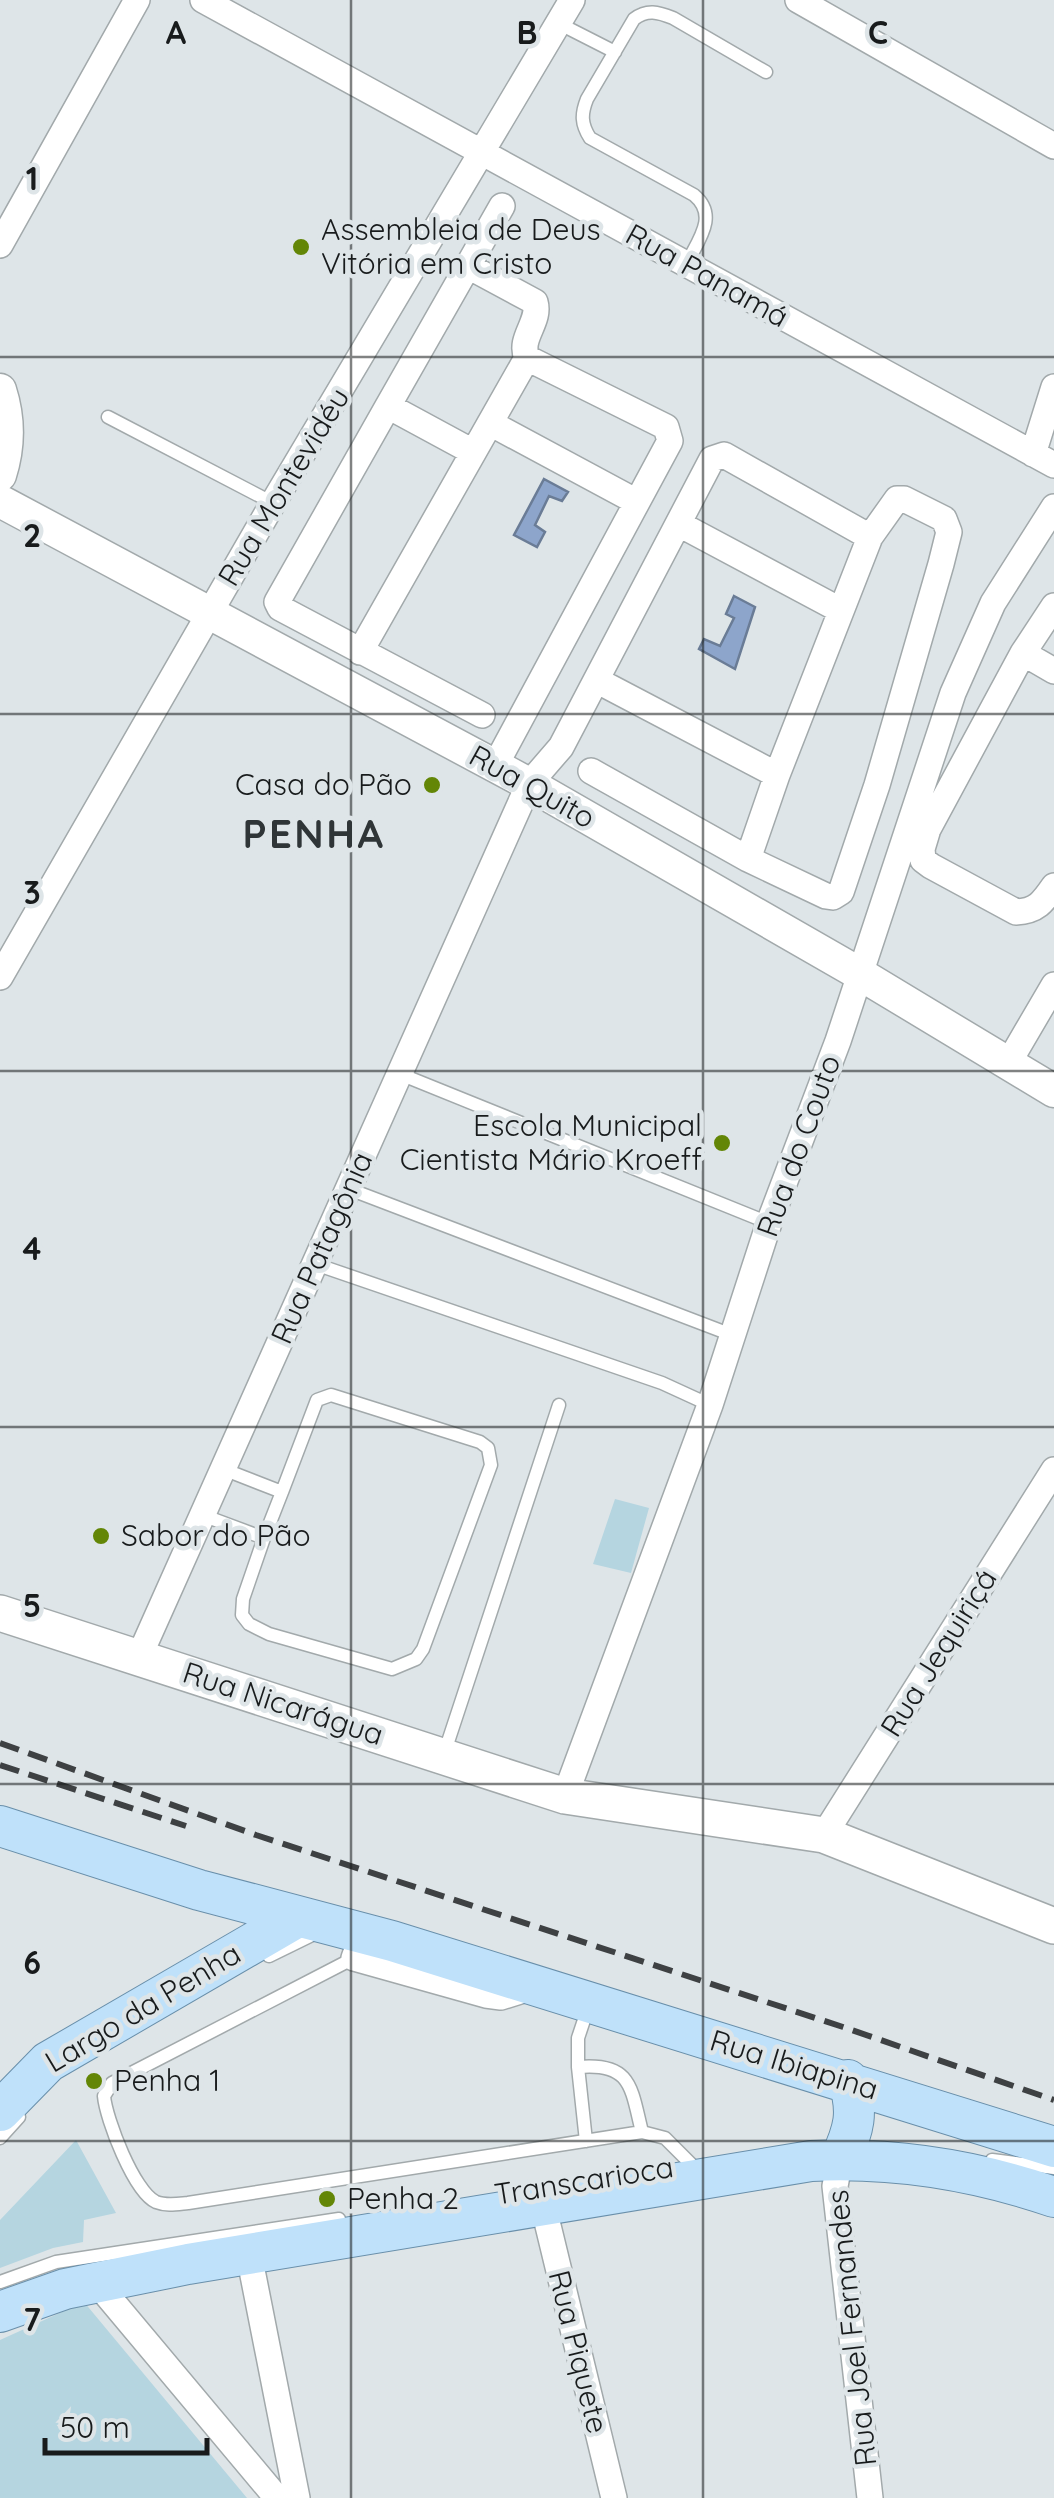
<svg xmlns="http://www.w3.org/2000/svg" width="1054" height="2498" font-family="Quicksand,sans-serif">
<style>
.green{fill:#b5d5e0}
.water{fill:#8da5cb;stroke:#6a7c96;stroke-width:2.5}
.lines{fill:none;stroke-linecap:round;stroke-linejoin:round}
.service-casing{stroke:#a2a9ab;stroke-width:15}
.minor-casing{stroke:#a2a9ab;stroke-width:28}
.tertiary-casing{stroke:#a2a9ab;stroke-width:35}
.secondary-casing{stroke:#a2a9ab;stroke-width:38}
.primary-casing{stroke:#698faa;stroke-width:42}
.service{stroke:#fff;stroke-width:12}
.minor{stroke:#fff;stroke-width:25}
.tertiary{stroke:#fff;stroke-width:32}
.secondary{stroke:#fff;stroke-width:35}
.primary{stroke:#bfe1fa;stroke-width:40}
.rail{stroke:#3e4143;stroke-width:6;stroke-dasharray:20 10;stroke-linecap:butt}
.grid{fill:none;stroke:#181b1c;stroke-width:2.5;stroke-opacity:0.55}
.poi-dot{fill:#638606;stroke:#dee5e8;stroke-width:4}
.labels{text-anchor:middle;stroke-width:9;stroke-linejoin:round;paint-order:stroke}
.poi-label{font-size:30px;fill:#181b1c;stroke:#dee5e8;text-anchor:start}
.street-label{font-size:30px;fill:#181b1c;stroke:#dee5e8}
.district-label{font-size:40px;font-weight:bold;letter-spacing:2.5px;fill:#2f3537;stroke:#dee5e8}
.grid-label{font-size:32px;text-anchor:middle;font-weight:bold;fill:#181b1c;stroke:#dee5e8;stroke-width:9;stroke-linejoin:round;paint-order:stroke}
</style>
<rect width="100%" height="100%" fill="#dee5e8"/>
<path class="green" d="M615,1499L649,1508L631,1573L593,1564Z
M76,2140L116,2213L84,2220L83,2242L53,2248L0,2268V2220Z
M84,2302L247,2498H0V2340Z"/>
<path class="water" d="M544,479L568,492L562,501L549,496L535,525L545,532L537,547L514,535Z
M734,596L755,607L735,669L699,649L704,639L720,646L734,618L726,614Z"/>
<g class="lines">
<g class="service-casing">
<path id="service" d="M558,23L615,52
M686,265C698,240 719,216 694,195L590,138C581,124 581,114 587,99L634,19C647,9 658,12 673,18L766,72
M108,417L273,503
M400,1074L769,1223
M349,1189L732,1335
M315,1264L662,1383L710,1405
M202,1515L264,1538L243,1599L242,1615L249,1624L269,1634L392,1669L416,1659L423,1649L491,1465L488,1448L480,1442L331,1395L317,1400L282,1492L223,1469
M264,1538L282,1492
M444,1754L559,1405
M269,1956L318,1932
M354,1958L112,2083L104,2096C106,2119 134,2192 156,2202C166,2206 177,2204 188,2203L642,2132L665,2138L700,2173
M588,2008L578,2038V2067C632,2062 631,2088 642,2132
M578,2067L586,2141
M0,2138L19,2117
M992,2160L1054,2168
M0,2282L56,2262L339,2219"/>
</g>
<g class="minor-casing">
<path id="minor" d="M203,0L1054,465
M798,0L1054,146
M0,245L137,0
M388,406L502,206
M490,423L637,502
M473,452L388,406L277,602L280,608L482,715
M1033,454L1054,387
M679,524L840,610
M1054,606L1023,653L928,829L922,849L923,860L931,866L1016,912C1037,911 1043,902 1054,886
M360,652L527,358C518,338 541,322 535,302L468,266
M1023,653L1054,671
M598,681L777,775
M495,766L670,441L666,427L527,358
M748,859L777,775L870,537
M0,977L273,503L572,0
M1009,1062L1054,985
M139,1657L529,784L561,747L712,459L724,455L870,537L897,499H904L944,519L949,532L941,564L877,785L841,892L833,897L826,896L748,859L591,771
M565,1796L710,1405L769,1223L838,1041L953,693L993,603L1054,507
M824,1835L1054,1470
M363,1933L354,1958L486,1995L501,1997L533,1987
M840,2160L835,2186L870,2498
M543,2205L614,2498
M249,2255L297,2498
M96,2282L277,2498"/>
</g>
<g class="tertiary-casing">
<path id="tertiary" d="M0,390C9,418 9,447 0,475
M0,501L529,784L860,974L1054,1091"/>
</g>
<g class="secondary-casing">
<path id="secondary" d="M0,1613L565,1796L824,1835L1054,1926"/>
</g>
<g class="primary-casing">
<path id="primary" d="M0,1826L199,1890L392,1941L1054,2147
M0,2111L48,2062L296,1918
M840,2160C854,2130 859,2112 848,2080
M0,2312L65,2289L188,2264L811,2161C895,2157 975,2170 1054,2197"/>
</g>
<use href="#service" class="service"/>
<use href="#minor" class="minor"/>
<use href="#tertiary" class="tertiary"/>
<use href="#secondary" class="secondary"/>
<use href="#primary" class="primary"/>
<path class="rail" d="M0,1743L256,1835L843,2027L1054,2100
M0,1765L186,1826"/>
</g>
<path class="grid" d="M351,0V2498M703,0V2498M0,357H1054M0,714H1054M0,1071H1054M0,1427H1054M0,1784H1054M0,2141H1054"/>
<g class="poi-dot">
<circle cx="301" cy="247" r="10"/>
<circle cx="432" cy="785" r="10"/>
<circle cx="722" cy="1143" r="10"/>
<circle cx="101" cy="1536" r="10"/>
<circle cx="94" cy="2081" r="10"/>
<circle cx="327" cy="2199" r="10"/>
</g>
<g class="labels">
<g class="poi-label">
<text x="321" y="240">Assembleia de Deus<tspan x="321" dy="34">Vitória em Cristo</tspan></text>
<text x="412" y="795" text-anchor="end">Casa do Pão</text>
<text x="702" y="1136" text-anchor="end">Escola Municipal<tspan x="702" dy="34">Cientista Mário Kroeff</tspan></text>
<text x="121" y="1546">Sabor do Pão</text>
<text x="114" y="2091">Penha 1</text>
<text x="347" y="2209">Penha 2</text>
</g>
<g class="street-label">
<text transform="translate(707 276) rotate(29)" y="10">Rua Panamá</text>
<text transform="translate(284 487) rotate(-59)" y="10">Rua Montevidéu</text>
<text transform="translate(532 787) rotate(29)" y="10">Rua Quito</text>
<text transform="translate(799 1146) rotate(-70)" y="10">Rua do Couto</text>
<text transform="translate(322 1248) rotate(-66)" y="10">Rua Patagônia</text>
<text transform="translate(939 1653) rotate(-58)" y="10">Rua Jequiriçá</text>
<text transform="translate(283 1704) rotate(18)" y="10">Rua Nicarágua</text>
<text transform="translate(143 2008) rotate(-31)" y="10">Largo da Penha</text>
<text transform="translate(794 2065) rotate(17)" y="10">Rua Ibiapina</text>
<text transform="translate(584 2181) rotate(-9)" y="10">Transcarioca</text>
<text transform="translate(852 2328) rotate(-96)" y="10">Rua Joel Fernandes</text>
<text transform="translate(578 2352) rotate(76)" y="10">Rua Piquete</text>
</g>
<g class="district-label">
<text x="314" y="848">PENHA</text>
</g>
</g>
<g class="grid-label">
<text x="176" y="44">A</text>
<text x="527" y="44">B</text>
<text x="878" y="44">C</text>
<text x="32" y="190">1</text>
<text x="32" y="547">2</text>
<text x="32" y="904">3</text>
<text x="32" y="1260">4</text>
<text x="32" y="1617">5</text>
<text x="32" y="1974">6</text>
<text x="32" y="2331">7</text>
</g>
<path d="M45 2438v15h162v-15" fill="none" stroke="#181b1c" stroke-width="5"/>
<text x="60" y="2438" font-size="30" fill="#181b1c" stroke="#dee5e8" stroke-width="8" paint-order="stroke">50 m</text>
</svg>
